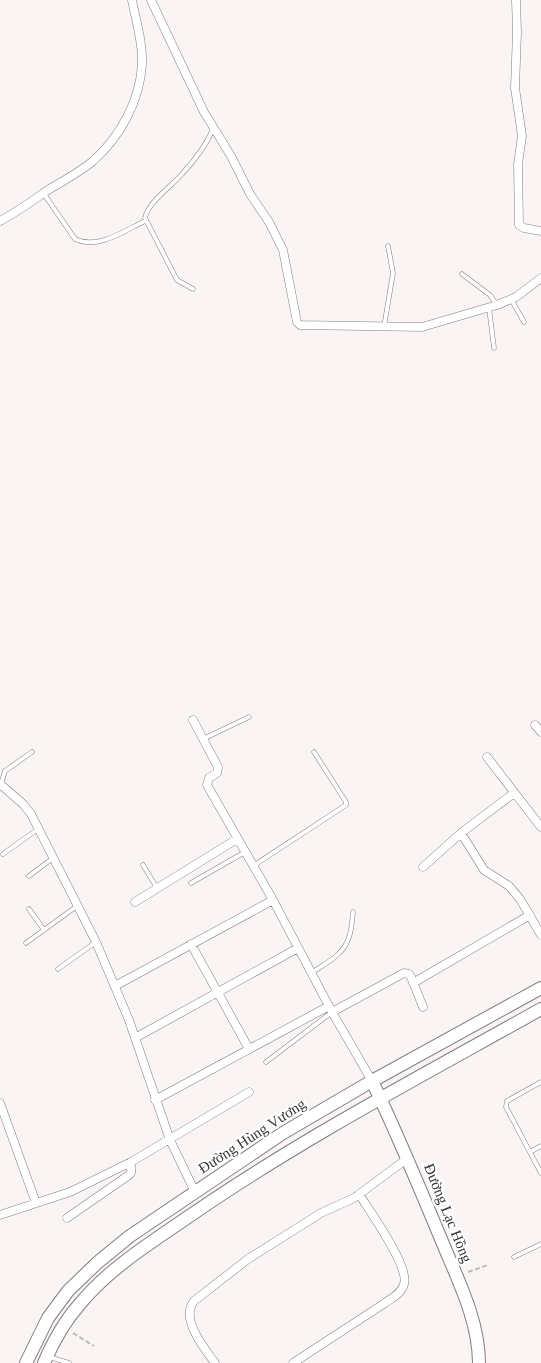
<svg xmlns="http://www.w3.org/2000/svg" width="541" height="1363" font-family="Georgia,serif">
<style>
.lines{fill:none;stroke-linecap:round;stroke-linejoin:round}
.service-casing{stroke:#827d7c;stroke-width:5}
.minor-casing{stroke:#827d7c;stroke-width:9}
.primary-casing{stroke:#827d7c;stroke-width:14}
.trunk-casing{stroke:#827d7c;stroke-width:14}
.path{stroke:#bebab9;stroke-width:2;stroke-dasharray:5 2.5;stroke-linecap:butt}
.service{stroke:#fff;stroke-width:4}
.minor{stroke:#fff;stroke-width:8}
.primary{stroke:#fff;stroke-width:12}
.trunk{stroke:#fff;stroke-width:12}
.labels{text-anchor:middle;stroke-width:4.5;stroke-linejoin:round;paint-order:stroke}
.street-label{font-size:15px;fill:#363434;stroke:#fff}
</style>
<rect width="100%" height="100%" fill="#faf5f4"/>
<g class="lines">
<g class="service-casing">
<path id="service" d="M44,194L75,239C98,250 124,231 145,221
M462,274L490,295L497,305
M193,289L177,280L145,218C148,202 172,186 182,174C195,160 206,146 213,129
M511,299L524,322
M489,308L494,348
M384,327L393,273L388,246
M203,739L249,717
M1,784L5,771L32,752
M3,854L38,829
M143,865L157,888
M253,866L346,805V802L314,752
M29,876L53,858
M191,883L245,852
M29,909L44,930
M26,943L77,906
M58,969L96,942
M311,973C326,963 344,955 349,937C352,929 352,920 353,912
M266,1062L332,1012
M541,1082L507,1101L506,1107L541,1173
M530,1152L541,1146
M514,1257L541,1244
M49,1357L69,1363"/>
</g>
<g class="minor-casing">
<path id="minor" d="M151,0L204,112L231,156L250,194L269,222L283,250L297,322L300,325L422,327L497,305L516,297L541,278
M516,0L517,32L515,88L522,136L518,164L519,225L524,228L541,231
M0,221C17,212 32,201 48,190C63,181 80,172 93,161C120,137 140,101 142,64C143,43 136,21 132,0
M193,720L218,767L217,773L209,778L207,785L273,900L332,1012L372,1081
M535,725L541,732
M487,757L541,827
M0,784L23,804L31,814L96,942L129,1020L170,1140L195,1192
M461,833L484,870L509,886L520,899L541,935
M423,867L461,833L514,793
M135,902L237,839
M191,944L249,1049
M413,983L530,915
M115,986L273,900
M332,1012L404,973L409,974L411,977L423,1007
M135,1038L298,948
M155,1100L329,1006
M0,1103L36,1203
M0,1215L70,1192L131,1162L249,1092
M67,1218L129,1175L131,1173V1162
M215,1363C204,1348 180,1319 194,1301L248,1259L321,1213L354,1198L408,1158
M293,1363L385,1303C392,1298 402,1293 404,1284C410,1267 369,1210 359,1194"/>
</g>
<g class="primary-casing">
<path id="primary" d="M372,1081C397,1133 419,1186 441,1239C457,1278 479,1320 479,1363"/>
</g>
<g class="trunk-casing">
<path id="trunk" d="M26,1363L48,1318L68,1291L97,1263L130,1236L283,1133L372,1081L541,988
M44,1363C53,1342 64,1322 79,1305C109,1268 152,1242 191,1215C303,1138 423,1075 541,1009"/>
</g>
<path class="path" d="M468,1272L488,1265
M73,1333L94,1346"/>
<use href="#service" class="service"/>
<use href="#minor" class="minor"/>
<use href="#primary" class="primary"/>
<use href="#trunk" class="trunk"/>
</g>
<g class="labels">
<g class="street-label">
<text transform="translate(252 1136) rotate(-33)" y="5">Đường Hùng Vương</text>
<text transform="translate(448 1213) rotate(68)" y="5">Đường Lạc Hồng</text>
</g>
</g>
</svg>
